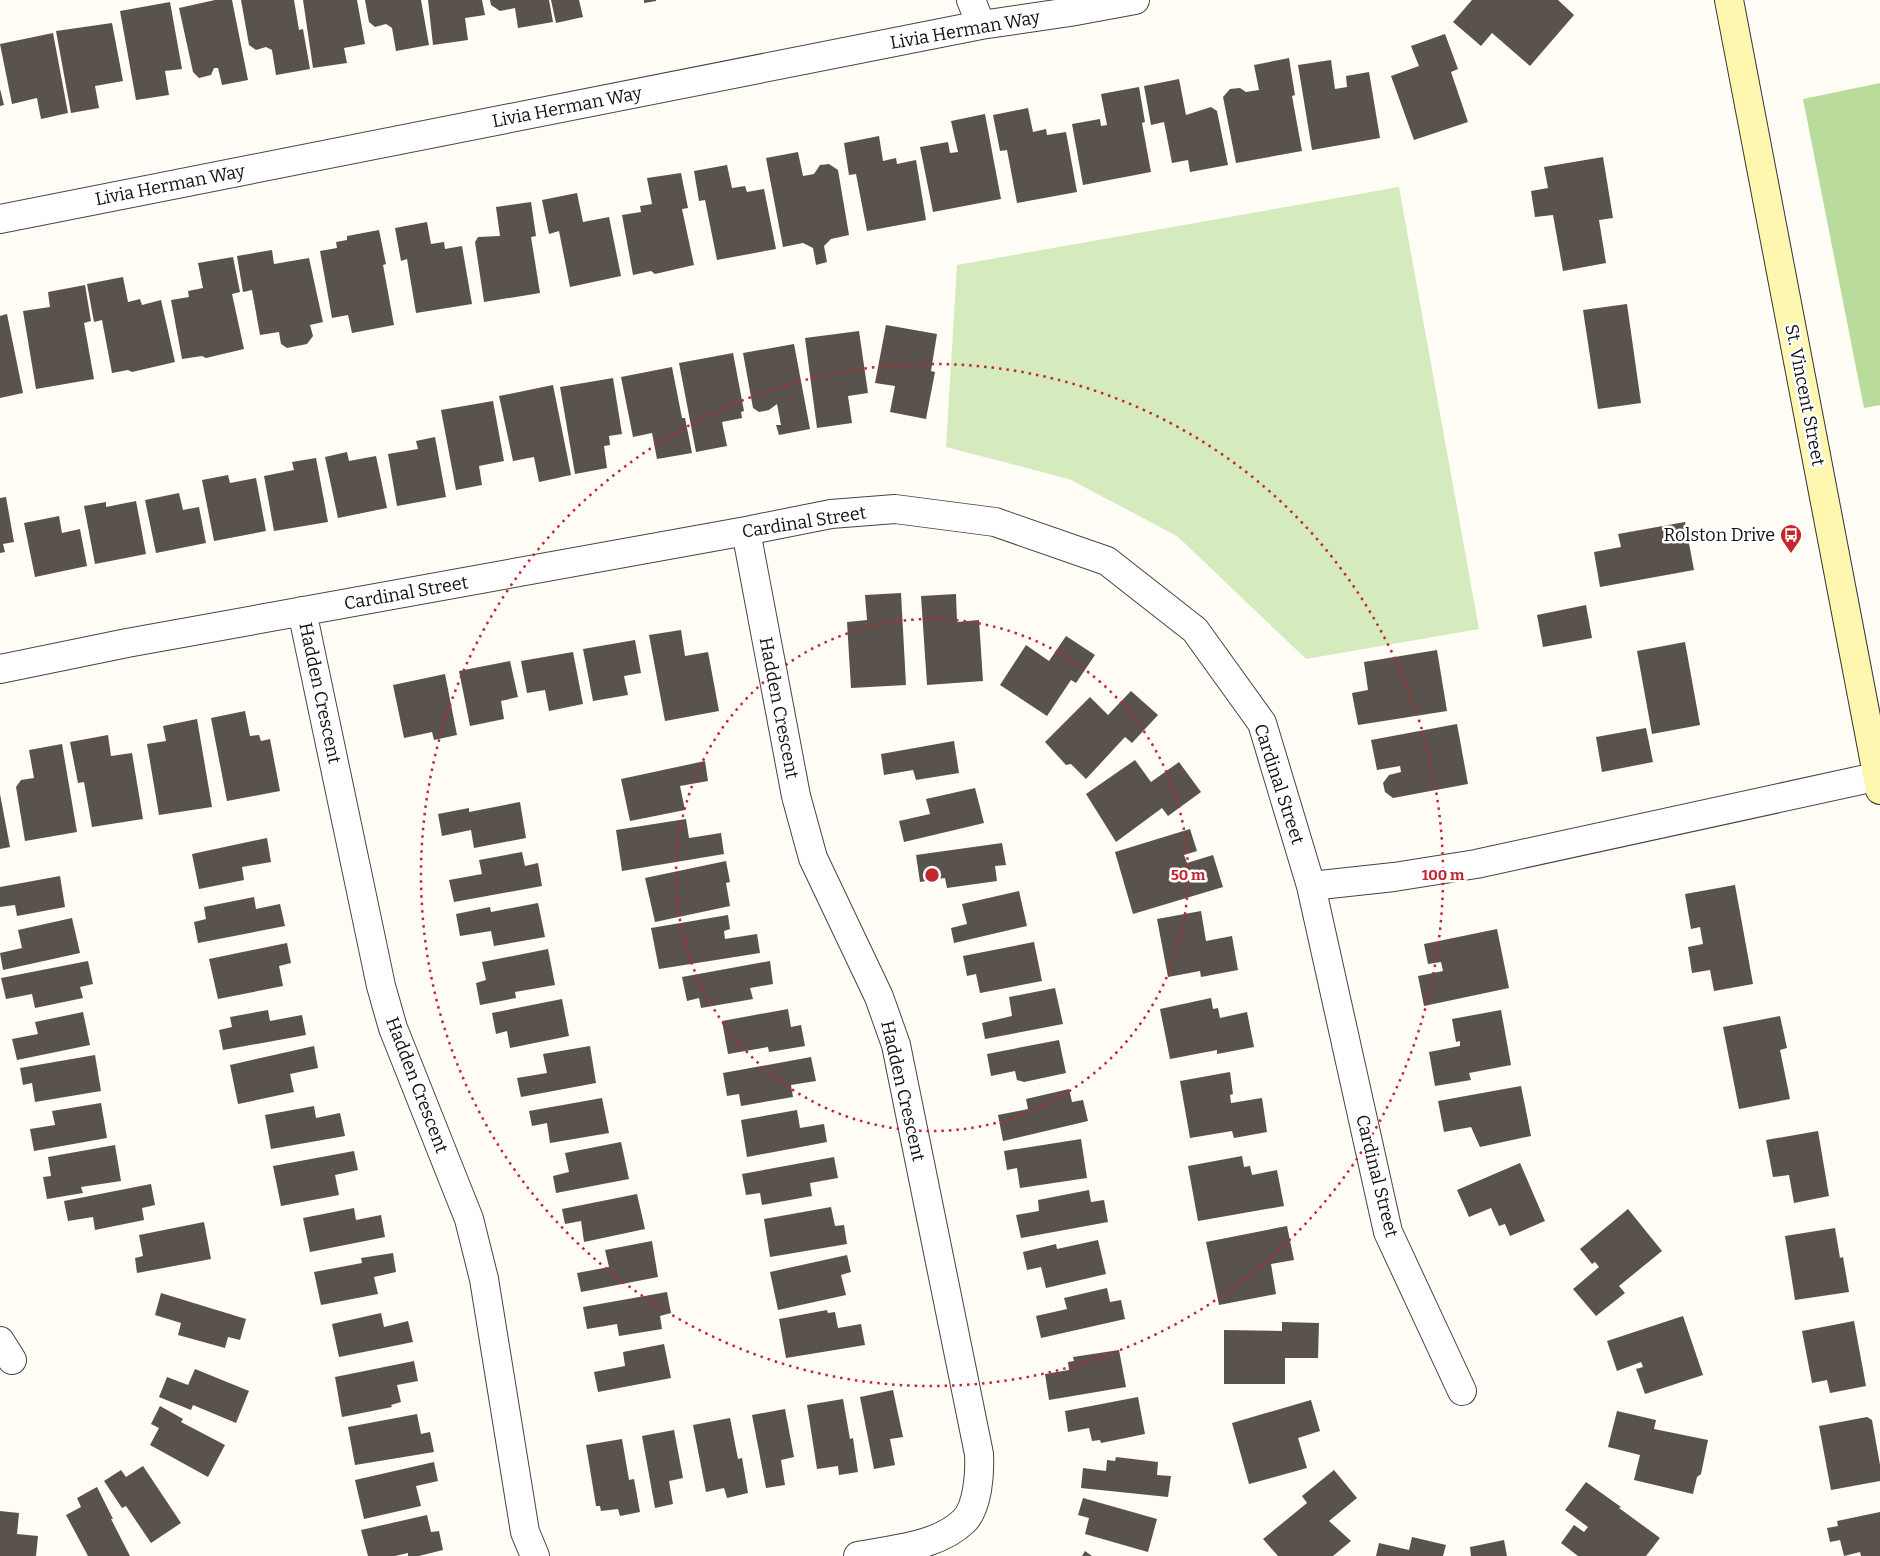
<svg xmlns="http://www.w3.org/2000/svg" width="1880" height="1556" font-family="Bitter,serif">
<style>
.green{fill:#d5ebbd}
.forest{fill:#b9dc9c}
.building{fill:#5a524d}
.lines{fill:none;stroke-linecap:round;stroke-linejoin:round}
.street-casing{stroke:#444;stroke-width:30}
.secondary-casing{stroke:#333;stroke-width:30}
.street{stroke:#fff;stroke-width:28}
.secondary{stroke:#fff6b0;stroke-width:28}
.ring{fill:none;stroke:#c4262e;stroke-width:2.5;stroke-dasharray:2.5 5}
.labels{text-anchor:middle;stroke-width:5;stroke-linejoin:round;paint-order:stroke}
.street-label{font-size:18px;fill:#111;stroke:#fff}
.poi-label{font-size:18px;fill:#111;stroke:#fff;text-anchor:end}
.centre{fill:#c4262e;stroke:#fff;stroke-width:2.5}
.ring-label{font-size:15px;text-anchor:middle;font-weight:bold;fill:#c4262e;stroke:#fff;stroke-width:5;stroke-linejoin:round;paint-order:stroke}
</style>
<rect width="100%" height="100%" fill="#fffdf5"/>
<path class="green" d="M1399,187L1479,629L1306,659L1177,536L1069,479L946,447L957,265Z"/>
<path class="forest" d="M1880,83V405L1864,408L1803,99Z"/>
<path class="building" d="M215,0H232L248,80L222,85L218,68H214L211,75L199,78L193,72L179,8Z
M241,0H294L299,30L303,29L310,69L276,75L272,50L266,47L256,50L249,45Z
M303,0H357L365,44L344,48L347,63L313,68Z
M365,0H421L429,45L396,51L392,28L386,24L375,27L369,22Z
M428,0H482L485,15L465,18L468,40L433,45Z
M490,0H549L553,22L518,28L515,8L500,11L491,5Z
M551,0H579L583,17L556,23Z
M644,0H656V1L644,3Z
M1472,0H1558L1574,15L1530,66L1492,33L1481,46L1453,22Z
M170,2L182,69L165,71L169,95L136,100L120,11Z
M112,23L123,81L95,86L99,108L71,113L56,31Z
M53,33L68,113L41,119L37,98L12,104L0,44Z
M1445,34L1458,69L1451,72L1468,122L1414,140L1391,76L1419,66L1411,46Z
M1289,58L1295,95L1292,96L1302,151L1236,163L1223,97L1230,89L1240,88L1246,92L1259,90L1254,65Z
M1331,60L1335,89L1347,87L1346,76L1369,72L1380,138L1312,150L1298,65Z
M1179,79L1186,115L1211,107L1217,111L1228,165L1190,172L1188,160L1172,163L1164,122L1151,125L1144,86Z
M1139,87L1145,122L1142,123L1151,172L1083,185L1072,124L1100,119L1101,126L1107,125L1101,94Z
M0,89L4,105L0,106Z
M1028,108L1033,132L1046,129L1047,135L1066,132L1077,192L1017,203L1007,150L1000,151L993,115Z
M985,114L1001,199L933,212L920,147L948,142L950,153L958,152L951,121Z
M879,136L883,161L896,158L897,164L916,160L926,220L867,231L856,174L849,175L844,143Z
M798,152L803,176L814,174L820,165L829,164L838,170L849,235L831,239L824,246L827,262L816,265L813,248L803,243L783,247L766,158Z
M1603,157L1613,218L1599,220L1606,263L1563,271L1553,215L1535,217L1531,191L1548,188L1544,167Z
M727,165L732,188L745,186L747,192L764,189L776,249L717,260L705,200L699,201L694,171Z
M681,173L688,208L682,209L694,265L655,274L651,271L633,275L622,215L641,212L640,206L652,204L647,178Z
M577,193L583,222L609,217L621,276L570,287L559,231L549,234L542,200Z
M531,202L536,236L531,237L540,293L484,302L475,242L478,237L500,236L496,207Z
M427,222L431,244L444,242L445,249L462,246L472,304L416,313L407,259L401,261L395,228Z
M379,230L386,264L383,265L394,325L352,333L348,315L332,318L320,251L337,248L336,242L347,240V236Z
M272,250L274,264L309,258L323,322L310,325L313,336L307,344L287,348L281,344L279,332L260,335L252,290L243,292L237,256Z
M233,257L240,292L232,294L244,349L206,358L202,356L182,359L171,300L189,297L188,291L203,288L198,263Z
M123,277L128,302L140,299L142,305L161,300L175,362L132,372L128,370L112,373L102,320L94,322L87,284Z
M85,285L91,321L84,323L94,379L36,389L23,311L50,307L48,292Z
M1627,304L1641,403L1598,409L1583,310Z
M7,314L23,393L0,398V316Z
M886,325L937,334L931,371L935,372L926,419L890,412L895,386L875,383Z
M859,331L868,393L848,396L852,423L817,428L805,338Z
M794,344L810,429L779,435L776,425H781L777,404L769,410L759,412L753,408L743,353Z
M733,353L744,411L741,412L742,418L722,422L727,446L696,452L679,363Z
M672,367L682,418H685L692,453L657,459L652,433L633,437L621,377Z
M613,378L622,434L609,436L610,445L604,446L607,468L575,474L560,387Z
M553,385L571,475L539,482L534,457L513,461L499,396Z
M493,401L504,461L479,466L482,485L456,490L441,410Z
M435,437L446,497L397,506L388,454L418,449L416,441Z
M347,452L349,461L376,456L387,508L338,518L325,457Z
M316,458L328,522L274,531L264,476L294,470L292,462Z
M228,475L230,483L256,478L266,531L214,541L202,480Z
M179,493L183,510L199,507L206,543L156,553L145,500Z
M6,497L14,542L3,544L5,552L0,553V498Z
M136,501L146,554L95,564L84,506L106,502V507Z
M59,516L62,533L80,529L87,566L35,577L24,523Z
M1685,522L1694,570L1600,587L1594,552L1621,547L1618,534Z
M901,593L906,685L851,688L847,622L867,620L865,595Z
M956,594L957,622L979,620L983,681L927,685L921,596Z
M1586,605L1592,638L1543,647L1537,615Z
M681,630L685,656L708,652L719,711L665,721L649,635Z
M1066,636L1095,655L1076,683L1071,680L1047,716L1000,685L1026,645L1049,661Z
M635,640L641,673L624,676L628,695L593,701L583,649Z
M1685,642L1700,725L1652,734L1637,651Z
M1437,650L1447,711L1358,725L1352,693L1368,690L1364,662Z
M573,652L583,704L549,711L545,690L527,693L521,661Z
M510,661L518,697L501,701L504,719L470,726L459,671Z
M445,674L457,735L434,740L432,732L404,738L393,685Z
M1131,691L1158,715L1132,743L1125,737L1086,779L1071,764L1066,765L1045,742L1090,697L1108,715Z
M245,711L250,736L259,735L261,741L270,739L280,791L227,801L211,718Z
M197,719L212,807L159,815L147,744L166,741L163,726Z
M1457,724L1468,784L1393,798L1385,792L1383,783L1389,775L1401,772L1400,766L1377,770L1371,740Z
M1646,728L1653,762L1602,772L1596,737Z
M108,735L111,756L132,753L143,819L92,827L84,782L78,783L70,742Z
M954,741L959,773L916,780L913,770L884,775L881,754Z
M62,744L77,832L25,841L16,787L21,780L34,778L29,750Z
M1135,760L1151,782L1179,762L1201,792L1168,816L1162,808L1116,842L1086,794Z
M705,761L708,781L680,786L685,810L630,821L621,779Z
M975,788L984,823L904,842L899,821L930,814L926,799Z
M0,794L10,847L0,849Z
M520,802L526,838L474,848L471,830L442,836L438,814L469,808V812Z
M686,819L689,838L721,833L724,854L622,871L616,830Z
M1190,829L1197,851L1184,855L1187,863L1213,855L1223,887L1133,914L1115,852Z
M267,838L271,862L242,867L244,880L199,889L192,854Z
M1002,843L1006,865L995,866L997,881L947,888L945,878L920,882L916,855Z
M522,852L525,866L538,863L542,886L454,902L449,880L482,874L479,860Z
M726,861L730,882L726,883L730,906L655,922L645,878Z
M60,876L65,907L17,916L15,905L0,907V887Z
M1735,885L1753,984L1714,991L1710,970L1692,973L1688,947L1703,944L1700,927L1691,929L1685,894Z
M1019,891L1027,926L954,943L951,928L967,924L962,904Z
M254,897L256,909L280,904L285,926L198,943L194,922L206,919L204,907Z
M538,903L545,937L494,946L491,931L460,936L456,914L490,907L491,912Z
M1201,911L1206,941L1232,936L1238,970L1201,977L1200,971L1168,977L1157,919Z
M728,915L730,929L724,931L725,939L757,934L760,953L659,969L651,928Z
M72,918L80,953L3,970L0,953L22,948L18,930Z
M1497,929L1509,988L1424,1006L1418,976L1443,971L1441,962L1428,964L1424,944Z
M1034,942L1042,981L980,993L976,974L967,976L963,956Z
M287,943L291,963L279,966L283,986L218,999L209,959Z
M548,949L555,985L515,992L516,998L480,1005L476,983L486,980L482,962Z
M88,961L93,984L80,987L83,998L35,1008L32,994L6,999L1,978Z
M770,961L773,984L750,988L753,999L701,1008L699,998L687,1001L682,977Z
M1055,988L1063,1024L985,1039L982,1023L1012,1016L1009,997Z
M1211,998L1213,1009L1218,1008L1220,1018L1247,1012L1254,1047L1217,1054V1050L1170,1059L1160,1009Z
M562,999L569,1036L510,1048L507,1031L496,1034L492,1013Z
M788,1009L791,1027L801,1025L805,1046L769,1052L768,1047L728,1054L722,1021Z
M268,1010L270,1021L302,1015L306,1035L223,1050L219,1030L232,1027L230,1017Z
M1501,1010L1511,1065L1469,1073L1471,1080L1435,1086L1429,1052L1460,1046V1041L1456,1042L1452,1019Z
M83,1012L90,1045L17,1060L12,1039L38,1034L35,1022Z
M1780,1016L1787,1048L1780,1050L1790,1099L1739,1109L1723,1027Z
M1059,1040L1066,1073L1024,1082L1017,1080L1015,1071L991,1076L987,1054Z
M314,1046L318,1068L290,1074L294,1092L238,1104L230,1065Z
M590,1046L596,1083L521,1097L517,1078L547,1073L543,1054Z
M95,1055L101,1091L35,1102L32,1083L23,1085L20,1068Z
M811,1057L816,1081L791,1085L793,1097L741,1106L739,1094L727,1096L723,1073Z
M1230,1072L1233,1094L1230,1095L1231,1103L1262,1098L1267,1132L1234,1138L1232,1131L1190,1138L1180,1081Z
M1521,1086L1531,1136L1480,1147L1471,1127L1444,1132L1438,1101Z
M1069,1089L1072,1102L1083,1100L1088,1121L1003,1141L998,1115L1028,1109L1026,1099Z
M602,1098L609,1133L550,1143L547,1123L532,1126L529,1111Z
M101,1103L107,1138L34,1151L30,1129L55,1125L52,1111Z
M314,1106L316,1118L340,1113L345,1136L271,1149L265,1115Z
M797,1110L800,1128L824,1124L827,1142L747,1157L741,1120Z
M1818,1131L1829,1196L1794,1203L1789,1175L1773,1177L1766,1140Z
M1081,1139L1087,1178L1020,1188L1017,1168L1007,1170L1004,1151Z
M621,1142L629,1179L556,1193L553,1176L569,1172L565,1153Z
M115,1145L121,1181L81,1187L83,1193L47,1199L43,1177L51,1176L48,1157Z
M354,1151L358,1170L335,1175L339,1195L281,1206L273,1166Z
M1242,1156L1244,1167L1250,1166L1252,1175L1277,1170L1284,1206L1198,1221L1188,1166Z
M834,1157L838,1178L810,1183L812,1196L762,1205L760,1193L746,1195L742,1174Z
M1520,1163L1545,1221L1510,1236L1505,1224L1499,1226L1491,1208L1469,1217L1457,1190Z
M151,1184L155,1205L142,1208L144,1220L95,1230L93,1217L68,1221L64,1201Z
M1089,1190L1091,1202L1104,1200L1108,1222L1021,1238L1016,1215L1039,1211L1038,1200Z
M637,1194L645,1229L584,1242L581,1221L565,1224L562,1209Z
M831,1207L835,1226L844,1225L847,1244L770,1257L764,1219Z
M354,1208L356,1220L381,1215L385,1237L310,1252L303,1218Z
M1628,1209L1662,1251L1619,1286L1625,1293L1596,1316L1573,1289L1599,1267L1595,1262L1592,1264L1580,1249Z
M204,1222L211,1259L137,1273L135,1258L143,1256L139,1235Z
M1287,1226L1294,1260L1271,1264L1276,1294L1219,1305L1206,1242Z
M1835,1228L1840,1258L1843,1257L1849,1292L1795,1300L1785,1236Z
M1098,1240L1106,1274L1046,1288L1041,1267L1027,1270L1023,1252L1056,1244L1057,1249Z
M652,1241L658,1277L581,1292L577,1273L609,1267L605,1250Z
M393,1253L396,1272L374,1277L378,1294L321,1305L314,1272L362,1263L361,1258Z
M847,1255L851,1272L841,1275L846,1295L778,1310L770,1272Z
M1107,1288L1110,1302L1121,1300L1125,1319L1041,1338L1036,1316L1067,1309L1064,1298Z
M667,1292L671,1313L660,1316L662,1329L619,1336L617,1324L587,1329L583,1307Z
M161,1293L246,1319L240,1340L228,1337L225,1348L178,1335L181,1323L155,1315Z
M827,1310L828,1313L835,1312L838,1328L861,1324L865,1345L786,1358L779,1319Z
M381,1313L384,1327L408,1321L413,1342L339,1357L332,1324Z
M1683,1316L1703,1375L1645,1394L1636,1369L1643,1367L1641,1362L1617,1371L1607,1341Z
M1854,1321L1866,1386L1830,1393L1827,1380L1812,1383L1802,1331Z
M1282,1322L1319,1323L1318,1358H1285V1384H1224V1330L1282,1331Z
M664,1344L671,1378L598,1392L594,1372L625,1366L623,1352Z
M1119,1350L1126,1387L1049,1400L1045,1374L1069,1370L1068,1362L1074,1361L1073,1357Z
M414,1361L418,1381L397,1385L401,1402L391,1405L392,1407L342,1417L335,1377Z
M195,1369L249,1391L236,1423L193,1405L191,1410L159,1397L167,1377L188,1385Z
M893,1390L903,1437L890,1439L895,1465L874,1469L860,1397Z
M1138,1397L1145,1434L1101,1443L1100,1440L1092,1441L1089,1428L1068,1432L1065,1411Z
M843,1399L850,1439L853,1438L858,1472L839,1475L838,1466L817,1469L807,1405Z
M1311,1400L1320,1431L1298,1438L1307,1468L1249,1484L1232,1423Z
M160,1406L183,1419L181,1422L225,1445L208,1477L150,1445L159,1428L151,1424Z
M785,1409L794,1457L781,1460L785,1485L766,1488L752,1415Z
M1617,1411L1656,1420L1654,1429L1708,1440L1701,1474L1697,1477L1693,1494L1634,1480L1640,1455L1608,1447Z
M417,1414L421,1434L430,1432L434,1452L355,1465L348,1427Z
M1867,1417L1872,1420L1880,1465V1481L1831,1490L1819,1426Z
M730,1418L738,1459L742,1458L748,1493L727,1498L724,1488L706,1492L693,1425Z
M674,1430L683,1478L669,1481L673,1504L655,1508L642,1436Z
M622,1439L629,1480L634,1479L640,1512L620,1516L618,1509L601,1511L600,1506H596L586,1445Z
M1116,1457L1158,1462L1157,1475L1171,1476L1168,1497L1081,1488L1083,1468L1106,1471L1107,1460L1115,1461Z
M434,1462L438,1481L416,1486L421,1506L364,1519L355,1480Z
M143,1466L181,1523L151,1543L126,1506L122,1508L104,1481L121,1470L126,1477Z
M1334,1470L1357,1498L1329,1521L1351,1541L1333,1556H1278L1263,1539L1307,1503L1302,1496Z
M1586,1482L1621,1507L1619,1508L1660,1538L1646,1556H1578L1561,1543L1574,1525L1584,1532L1588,1527L1565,1510Z
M97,1487L113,1519H111L130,1556H88L66,1515L81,1507L77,1498Z
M1083,1498L1157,1519L1148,1552L1085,1534L1089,1518L1078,1515Z
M0,1511L19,1513L17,1534L38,1536L36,1556H0Z
M1880,1512V1556H1861L1860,1552L1844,1556L1840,1540L1830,1542L1827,1528L1838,1526L1837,1521Z
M427,1515L431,1532L439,1531L443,1550L419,1556H408V1553L395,1556H368L361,1530Z
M1412,1537L1446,1545L1443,1556H1376L1379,1543L1409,1550Z
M1504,1540L1507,1556H1471L1470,1547Z
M1085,1551L1092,1556H1082Z"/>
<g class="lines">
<g class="street-casing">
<path id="street" d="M971,0L981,25
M0,219L981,25L1070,12L1135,0
M746,531L796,796L813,858L879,997L896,1045L979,1454C980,1473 978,1507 964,1521C937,1547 893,1549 858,1556
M302,611L381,986L393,1028L469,1219L484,1279L525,1532L535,1556
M0,669L127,643L746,531L831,514L895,509L995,522L1107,561L1195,630L1262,723L1311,886L1388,1232L1462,1391
M1311,886L1394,877L1476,864L1880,776
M0,1341L12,1360"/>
</g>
<g class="secondary-casing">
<path id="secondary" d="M1729,0L1880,790"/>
</g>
<use href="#street" class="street"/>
<use href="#secondary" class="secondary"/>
</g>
<g class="ring">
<circle cx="932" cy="875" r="256"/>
<circle cx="932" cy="875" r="511"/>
</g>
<defs>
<g id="bus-pin" transform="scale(1.125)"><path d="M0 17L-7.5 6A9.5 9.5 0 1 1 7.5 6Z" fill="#c4262e" stroke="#fff"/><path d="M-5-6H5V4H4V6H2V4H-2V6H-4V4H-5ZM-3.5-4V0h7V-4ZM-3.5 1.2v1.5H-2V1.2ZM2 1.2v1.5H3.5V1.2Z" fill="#fff"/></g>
</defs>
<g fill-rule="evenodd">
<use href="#bus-pin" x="1791" y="535"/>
</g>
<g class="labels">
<g class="street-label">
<text transform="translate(965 30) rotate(-10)" y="6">Livia Herman Way</text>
<text transform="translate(567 107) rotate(-11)" y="6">Livia Herman Way</text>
<text transform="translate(170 185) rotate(-11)" y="6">Livia Herman Way</text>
<text transform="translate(1805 395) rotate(79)" y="6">St. Vincent Street</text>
<text transform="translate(804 522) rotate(-9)" y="6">Cardinal Street</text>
<text transform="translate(406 593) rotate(-10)" y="6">Cardinal Street</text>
<text transform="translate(320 693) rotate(78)" y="6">Hadden Crescent</text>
<text transform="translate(779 708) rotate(79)" y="6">Hadden Crescent</text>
<text transform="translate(1279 784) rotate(72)" y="6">Cardinal Street</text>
<text transform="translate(417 1085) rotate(69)" y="6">Hadden Crescent</text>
<text transform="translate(903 1091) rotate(77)" y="6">Hadden Crescent</text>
<text transform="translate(1377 1176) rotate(76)" y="6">Cardinal Street</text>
</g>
<g class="poi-label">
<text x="1775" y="541">Rolston Drive</text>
</g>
</g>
<circle cx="932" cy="875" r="8" class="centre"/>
<g class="ring-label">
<text x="1188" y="880">50 m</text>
<text x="1443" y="880">100 m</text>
</g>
</svg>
